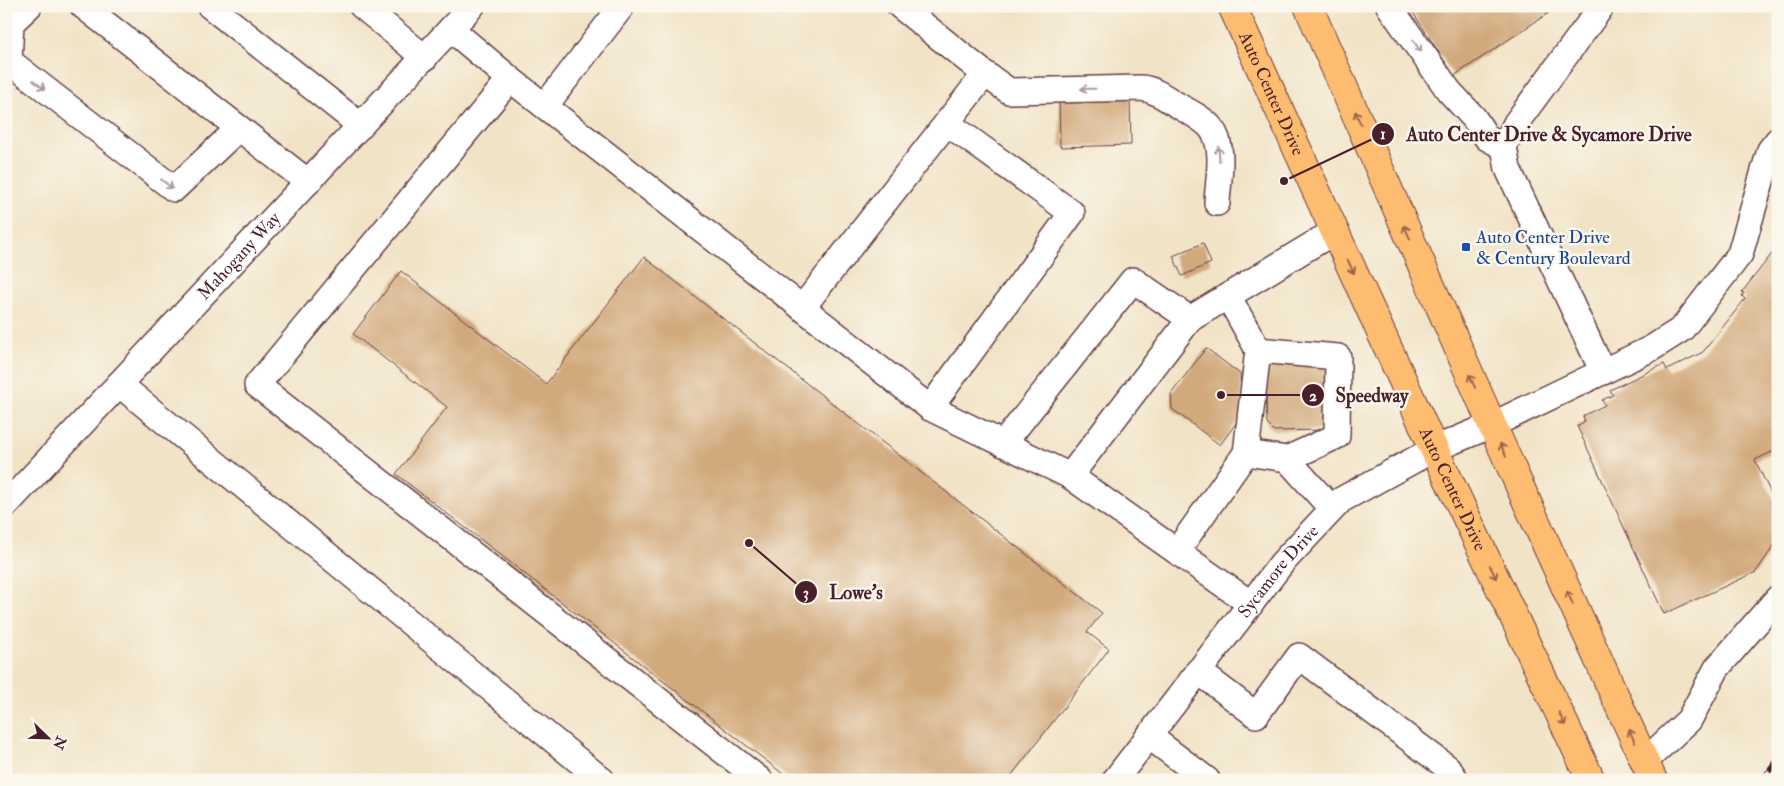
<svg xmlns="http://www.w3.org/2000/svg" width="1784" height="786" font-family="'IM FELL Double Pica',serif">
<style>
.building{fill:#d1a97c}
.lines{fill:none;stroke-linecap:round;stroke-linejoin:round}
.minor-casing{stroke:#633c42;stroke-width:28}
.major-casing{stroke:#633c42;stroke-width:30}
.minor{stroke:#fff;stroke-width:25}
.major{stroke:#fdbc70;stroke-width:28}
.rail-casing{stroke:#4a1f2b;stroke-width:5.5}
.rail{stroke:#fbf7ec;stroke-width:4;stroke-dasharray:11;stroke-linecap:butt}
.oneway{stroke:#ae9aa0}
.oneway2{stroke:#9b664a}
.transit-dot{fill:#1a4fb4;stroke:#fbf7ec;stroke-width:2}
.labels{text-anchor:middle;stroke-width:5;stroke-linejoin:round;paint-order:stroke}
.street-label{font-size:18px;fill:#4a1f2b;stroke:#fbf7ec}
.transit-label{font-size:18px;fill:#164399;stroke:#fbf7ec;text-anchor:start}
.leader{fill:none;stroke:#4a1f2b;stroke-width:2}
.callout-dot{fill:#4a1f2b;stroke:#fbf7ec;stroke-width:2}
.mark-label{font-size:15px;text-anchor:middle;font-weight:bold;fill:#fff}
.callout-label{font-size:19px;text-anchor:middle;font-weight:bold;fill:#4a1f2b;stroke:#fbf7ec;stroke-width:5;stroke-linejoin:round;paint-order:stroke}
</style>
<rect width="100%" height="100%" fill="#fbf7ec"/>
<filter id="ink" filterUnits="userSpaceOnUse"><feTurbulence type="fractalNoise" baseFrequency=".02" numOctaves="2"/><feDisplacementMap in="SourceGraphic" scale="10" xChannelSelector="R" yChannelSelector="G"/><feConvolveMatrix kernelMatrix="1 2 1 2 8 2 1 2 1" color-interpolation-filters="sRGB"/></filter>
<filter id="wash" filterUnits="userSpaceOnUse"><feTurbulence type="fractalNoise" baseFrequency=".0096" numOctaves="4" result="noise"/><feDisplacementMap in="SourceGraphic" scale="20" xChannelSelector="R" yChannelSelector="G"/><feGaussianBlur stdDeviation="1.12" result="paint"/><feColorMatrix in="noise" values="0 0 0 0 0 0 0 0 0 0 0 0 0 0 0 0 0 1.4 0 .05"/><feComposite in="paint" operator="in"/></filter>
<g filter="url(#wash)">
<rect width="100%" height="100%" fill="#f1e3c6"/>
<g id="blocks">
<path class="building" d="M1409,6H1559L1454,76Z
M1130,97L1131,145L1060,147L1059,99Z
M1203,243L1211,263L1182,276L1173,256Z
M1778,246V449L1755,460L1778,508V540L1756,572L1664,614L1577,426L1585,421L1583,416L1605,405L1602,400L1613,395L1610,390L1664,364L1667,370L1703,352L1745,299L1742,296L1744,293L1742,292Z
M644,257L1102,613L1087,632L1109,649L1008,780H791L396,474L447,407L353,334L401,271L546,384Z
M1206,348L1240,374L1242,415L1220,445L1172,409L1171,394Z
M1271,359L1328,364L1330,422L1324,430L1274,431L1267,424L1265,366Z"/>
</g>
</g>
<g filter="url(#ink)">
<use href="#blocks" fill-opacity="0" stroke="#633c42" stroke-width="1"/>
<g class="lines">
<g class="minor-casing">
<g id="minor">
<path d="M29,6L11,23L9,61L174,189L239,128"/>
<path d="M83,6L308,182"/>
<path d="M210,6L361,126"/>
<path d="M362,6L425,58"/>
<path d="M1389,6L1449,91L1474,118L1487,138L1504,147"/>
<path d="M1602,6L1516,123L1504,147L1508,169L1603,372"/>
<path d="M451,29L510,79L930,408L1070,476L1251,604"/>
<path d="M985,74L1009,91L1141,88C1155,89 1167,99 1179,106C1189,112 1203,118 1211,128C1226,146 1218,180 1217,203"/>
<path d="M510,79L257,385L760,780"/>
<path d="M545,106L622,6"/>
<path d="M1228,296L1258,350"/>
<path d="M802,308L985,74L900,6"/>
<path d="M119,384L602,780"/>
<path d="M930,408L1072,213L947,123"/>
<path d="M1003,444L1133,280L1190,319"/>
<path d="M1287,459L1246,453L1258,350L1338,357L1337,436L1287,459L1332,509"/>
<path d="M1070,476L1190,319L1335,231"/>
<path id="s1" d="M6,505L472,6"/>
<path d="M1177,551L1246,453"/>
<path d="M1198,671L1256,715L1299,656L1448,768L1456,780"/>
<path d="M1149,736L1207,780"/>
<path d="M1644,762L1689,720L1717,668L1778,598"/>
<path id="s2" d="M1115,780L1282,563L1341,500L1434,449L1492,425L1652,348L1682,329L1740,254L1770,150L1778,140"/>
</g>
</g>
<g class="major-casing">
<g id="major">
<path id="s3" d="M1232,6L1434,449L1591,780"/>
<path d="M1308,6L1492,425L1653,780"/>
</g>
</g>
<use href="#minor" class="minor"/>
<use href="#major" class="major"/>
<g class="rail-casing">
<path id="rail" d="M1762,780L1778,760"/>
</g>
<use href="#rail" class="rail"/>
</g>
<defs><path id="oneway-shaft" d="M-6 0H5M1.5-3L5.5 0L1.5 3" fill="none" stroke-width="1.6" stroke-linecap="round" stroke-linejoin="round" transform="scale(1.25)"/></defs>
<g class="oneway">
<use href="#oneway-shaft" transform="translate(1417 46) rotate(55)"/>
<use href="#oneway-shaft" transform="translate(39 85) rotate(38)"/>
<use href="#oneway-shaft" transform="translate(1088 89) rotate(179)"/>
<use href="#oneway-shaft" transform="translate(1219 154) rotate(-94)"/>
<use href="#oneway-shaft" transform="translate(167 184) rotate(38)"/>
</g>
<g class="oneway2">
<use href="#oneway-shaft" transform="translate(1358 118) rotate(-114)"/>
<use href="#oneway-shaft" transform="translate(1407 232) rotate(-114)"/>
<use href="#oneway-shaft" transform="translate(1351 267) rotate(65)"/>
<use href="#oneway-shaft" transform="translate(1472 381) rotate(-114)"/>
<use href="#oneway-shaft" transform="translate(1503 450) rotate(-114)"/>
<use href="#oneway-shaft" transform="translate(1493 572) rotate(65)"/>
<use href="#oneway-shaft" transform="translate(1570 598) rotate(-114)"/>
<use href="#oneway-shaft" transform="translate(1562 719) rotate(65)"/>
<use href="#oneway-shaft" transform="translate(1632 736) rotate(-114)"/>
</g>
</g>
<rect class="transit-dot" x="1461" y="242" width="10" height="10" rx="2.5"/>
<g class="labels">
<g class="street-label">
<text dy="6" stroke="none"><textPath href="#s3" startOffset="96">Auto Center Drive</textPath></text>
<text dy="6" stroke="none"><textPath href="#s1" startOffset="341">Mahogany Way</textPath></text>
<text dy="6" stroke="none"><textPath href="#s3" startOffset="531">Auto Center Drive</textPath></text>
<text dy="6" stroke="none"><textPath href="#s2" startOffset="265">Sycamore Drive</textPath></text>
</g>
<g class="transit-label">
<text x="1476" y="243">Auto Center Drive<tspan x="1476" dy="21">&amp; Century Boulevard</tspan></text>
</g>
</g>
<path class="leader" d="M1284 181L1383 134M1221 395L1313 395M749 543L806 592"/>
<g class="callout-dot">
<circle cx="1284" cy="181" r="5"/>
<circle cx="1221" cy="395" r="5"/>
<circle cx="749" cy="543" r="5"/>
<circle cx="1383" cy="134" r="12"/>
<circle cx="1313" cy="395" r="12"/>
<circle cx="806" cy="592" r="12"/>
</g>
<g class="mark-label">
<text x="1383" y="139">1</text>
<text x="1313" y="401">2</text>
<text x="806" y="598">3</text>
</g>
<g class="callout-label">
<text x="1549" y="141">Auto Center Drive &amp; Sycamore Drive</text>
<text x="1372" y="402">Speedway</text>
<text x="856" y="599">Lowe's</text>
</g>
<rect width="1784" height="786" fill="none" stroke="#fbf7ec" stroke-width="25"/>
<g transform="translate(48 738) rotate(113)" stroke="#fbf7ec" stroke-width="4" paint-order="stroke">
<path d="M0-4L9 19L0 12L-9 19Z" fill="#4a1f2b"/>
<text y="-8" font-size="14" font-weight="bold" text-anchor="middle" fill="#4a1f2b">N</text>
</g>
</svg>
